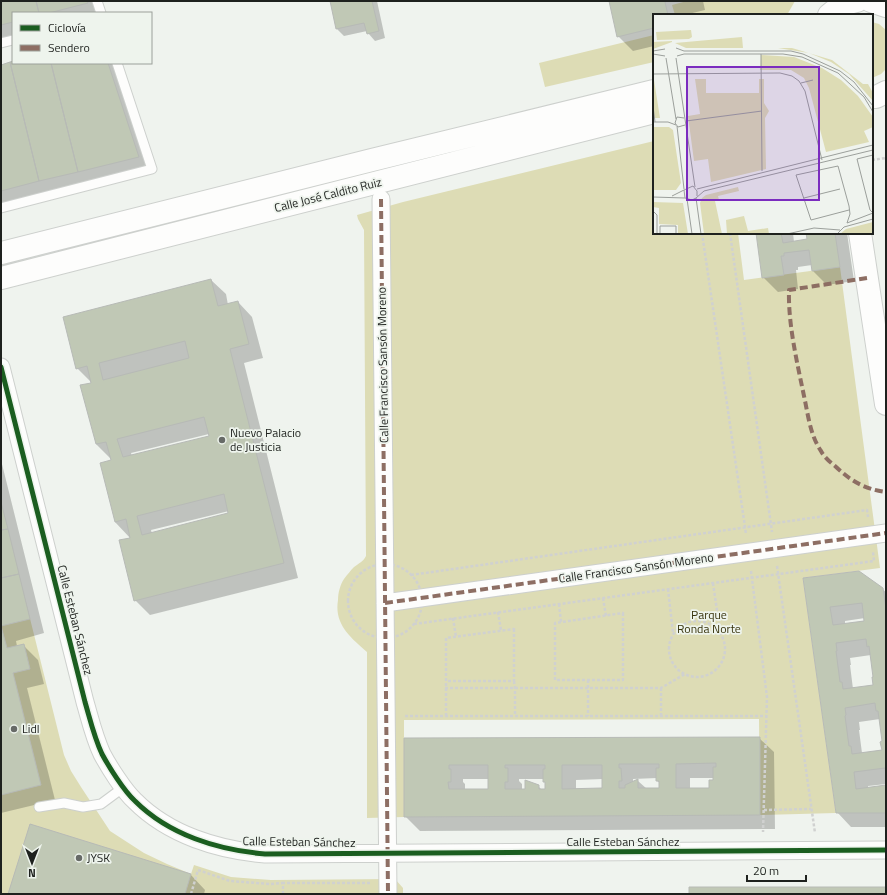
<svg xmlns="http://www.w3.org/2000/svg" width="887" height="895" font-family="'Titillium Web',sans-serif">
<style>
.green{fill:#dddcb5}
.shadow{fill:#0003;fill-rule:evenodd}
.building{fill:#c0c8b5;stroke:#b7bab6;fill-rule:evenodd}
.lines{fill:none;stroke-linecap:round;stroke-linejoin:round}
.lane-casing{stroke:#cdd0cd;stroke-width:11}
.street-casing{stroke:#cdd0cd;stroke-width:19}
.secondary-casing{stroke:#cdd0cd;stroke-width:24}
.path{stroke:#d0d1d0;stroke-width:2.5;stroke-dasharray:3 2;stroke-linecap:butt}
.lane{stroke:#fdfdfc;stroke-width:9}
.street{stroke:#fdfdfc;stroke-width:17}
.secondary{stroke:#fdfdfc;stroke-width:22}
.quiet{stroke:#8d6e63;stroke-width:4;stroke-dasharray:8 4;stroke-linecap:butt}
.cycleway-casing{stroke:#eef4ed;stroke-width:8}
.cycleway{stroke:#1b5e20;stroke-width:5}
.poi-dot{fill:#676a67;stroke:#eef4ed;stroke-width:1.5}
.labels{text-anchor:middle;stroke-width:3.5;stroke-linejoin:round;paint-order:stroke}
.street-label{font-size:12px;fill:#1e211e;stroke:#eef4ed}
.poi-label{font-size:12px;fill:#1e211e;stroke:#eef4ed;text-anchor:start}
.park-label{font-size:12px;fill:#38340d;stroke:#eef4ed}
.inset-road{fill:none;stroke:#9b9f9b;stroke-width:1}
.view{fill:#7b2cbf;fill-opacity:0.15;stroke:#7b2cbf;stroke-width:2}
.inset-edge{fill:none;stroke:#1e211e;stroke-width:2}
</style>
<rect width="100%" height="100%" fill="#eff3ee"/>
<path class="green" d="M687,1H795L787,15H675L672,5Z
M872,22L879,24L886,30V69L881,74L872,78Z
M654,35V62L545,87L539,63Z
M654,141V233H738L744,280L840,267L880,568L803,578L836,813L760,815L759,719L404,720V817L367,818V652C350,637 334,624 338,600C338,593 340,585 344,579C347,575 351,570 354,567C359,563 363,562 366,556L364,230L358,219L357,215L403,202Z
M1,502L64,755L71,771L81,787L110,831L144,853L167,864L191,874L194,865L231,877L271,880L395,879L403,888V894H1Z"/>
<path class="shadow" d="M1,1H94L98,13H13V36L1,39Z
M331,1H377L385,38L375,41L368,33L367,31L344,36L337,29Z
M610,1H703L705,10L684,15H654V46L633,51L618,36Z
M13,62L115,63L150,168L1,204V65Z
M757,233H793L794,242L808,240L807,233H847L854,281L827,285L813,271L812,265L798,267V270H796L798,289L778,292L763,277Z
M211,280L226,294L228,305L238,302L252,317L263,358L244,363L298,578L150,615L135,600L131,539L115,522L112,461L111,459L96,444L92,383L77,368ZM209,434L210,437L132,456L131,453ZM229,511L230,514L152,534L151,530Z
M1,460L44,633L16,641L17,646L23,645L38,660L44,684L27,688L55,800L1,813Z
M804,579L882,589L886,592V784L868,786V788L886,786V827H851L837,812ZM865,618V621L845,624V621ZM871,655L874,678V686L853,689L850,665H851L850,658ZM880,719L883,742V750L862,753L859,730H860L859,722Z
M759,738L774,752L775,829L420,831L405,816V739ZM657,778V781L660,783V789H647L638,781L634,782L633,781V779ZM690,778H714V781L710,789H690ZM463,779H489V790H465V784L463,782ZM519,779H544V781L546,784V790H542L538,786L522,790V784L519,781ZM603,779V789H576V780Z
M31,825L191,875L205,890L204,894H9Z"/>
<path class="building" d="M1,1H36L39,13H13V22L1,25Z
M36,1H87L88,3L49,13H39Z
M330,1H372L379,31L367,34L364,23L336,29Z
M609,1H668L665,2L668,15H654V28L617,37Z
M13,61V63H51L78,172L39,181L10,62Z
M10,62L39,181L1,191V65Z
M51,63H108L139,157L78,172Z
M756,233H781L783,243L807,239L806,233H835L840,267L812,271L809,250L784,253V256H781L784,275L762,278Z
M211,279L218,306L238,301L249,344L230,349L284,563L134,601L119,540L130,538L126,519L115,522L100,463L111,460L106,442L96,444L80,385L91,383L87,366L76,369L63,317ZM185,341L189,358L103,380L99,363ZM204,417L209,436L123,457L117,439ZM224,494L228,513L142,535L137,516Z
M1,502L8,529L1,530Z
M8,529L19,574L1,578V530Z
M859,571L883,588L886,609V774L885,768L854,772L856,789L886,785V813H836L803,578ZM862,603L864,621L833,625L830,607ZM866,639L867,647L869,646L873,677H872L873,685L843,689L842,682H840L836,651H837L836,643ZM875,703L876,711H878L882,741L880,742L882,750L852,754L851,746H849L845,716L846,715L845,708Z
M19,574L30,619L1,626V578Z
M1,626L7,648L24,644L30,669L13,673L41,785L1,795Z
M760,737V815L404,817V738ZM716,763V767H713V780H709V788H676V764ZM619,764H659V768H656V781H659V788H638V779L625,785V788H619V781H622L621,768H619ZM449,765H488V789H449L448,782H451V769H449ZM505,765H545V769H543V782H545V789H539V785L525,780V789H505V782H508V768H505ZM562,765H602V788L562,789Z
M30,824L191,874L185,894H8Z
M689,887H886V894H689Z"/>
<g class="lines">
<g class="lane-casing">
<path id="lane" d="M97,1L101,13
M1,43L13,40
M1,208L152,169L117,63
M39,807L64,803L83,807L101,804L124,787"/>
</g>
<g class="street-casing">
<path id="street" d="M381,199L388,894
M1,367L85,702C90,719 94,737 102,754C109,767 124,791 135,801C169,835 218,850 265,854L886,850
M385,603L886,533"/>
</g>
<g class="secondary-casing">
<path id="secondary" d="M871,1L886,6
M829,15C837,8 846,3 857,1
M872,97H876L886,92
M860,233L886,404
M1,253L372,160L654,91
M1,278L654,112"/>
</g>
<path class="path" d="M872,160L886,158
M702,233L746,534
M730,233L772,532
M348 601a37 37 0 1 1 74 0a37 37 0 1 1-74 0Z
M777,566L815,833
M751,571L767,697L763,832
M411,575L867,510L868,517
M713,583L720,631
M668,589L673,633
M603,598L606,616
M559,604L561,622
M498,612L501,630
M623,613V680H555V623Z
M453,618L456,637
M669 649a28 28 0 1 1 56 0a28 28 0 1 1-56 0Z
M414,624L874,561L873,552
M514,629V681H446V638Z
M588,680V716
M514,681L515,688V716
M445,688H661L685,674
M661,688V716
M405,716H766
M446,716V681
M764,810L811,809
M191,894L198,870L230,881L270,884L283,883
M283,894V883H371"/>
<use href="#lane" class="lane"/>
<use href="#street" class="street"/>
<use href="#secondary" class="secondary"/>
<path class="quiet" d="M381,199L388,894
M867,278L789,290C788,324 797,362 804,396C808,414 810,435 821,451C824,457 830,462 835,466C851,481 864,489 886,492
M385,603L886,533"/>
<g class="cycleway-casing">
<path id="cycleway" d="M1,367L85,702C90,719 94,737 102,754C109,767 124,791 135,801C169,835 218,850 265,854L886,850"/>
</g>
<use href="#cycleway" class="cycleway"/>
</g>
<g class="poi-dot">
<circle cx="222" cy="440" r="4"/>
<circle cx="14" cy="729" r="4"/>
<circle cx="79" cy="858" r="4"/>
</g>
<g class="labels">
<g class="street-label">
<text transform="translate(328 195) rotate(-14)" y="4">Calle José Caldito Ruiz</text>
<text transform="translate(383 365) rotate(-91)" y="4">Calle Francisco Sansón Moreno</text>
<text transform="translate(636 568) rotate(-8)" y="4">Calle Francisco Sansón Moreno</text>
<text transform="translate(75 620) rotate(76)" y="4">Calle Esteban Sánchez</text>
<text transform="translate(299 842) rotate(1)" y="4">Calle Esteban Sánchez</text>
<text x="623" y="846">Calle Esteban Sánchez</text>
</g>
<g class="poi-label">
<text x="230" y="437">Nuevo Palacio<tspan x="230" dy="14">de Justicia</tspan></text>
<text x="22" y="733">Lidl</text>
<text x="87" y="862">JYSK</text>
</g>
<g class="park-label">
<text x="709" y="619">Parque<tspan x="709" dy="14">Ronda Norte</tspan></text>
</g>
</g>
<g transform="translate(653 14)">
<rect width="220" height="220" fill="#eff3ee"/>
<path d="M38,16L39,23L36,25L4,26L3,18ZM89,23L90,34H139L179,46L210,70H215L220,79V87L196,60L178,48L156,39L125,34H33L22,29ZM0,28L19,27V28L0,35ZM108,41L141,43L169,54L188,66L205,82L220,103V113L211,117L216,128L173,138L156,74L151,64L138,56H107ZM42,65H53V79H106V65H111V89L116,97L112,104L113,155L58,168L55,145L41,147L35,102L47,100ZM0,66H1L7,104H0ZM0,113H16L20,116L28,169L23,176H0ZM85,173L86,177L65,182L66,186L62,187L69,220H51L47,189L49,184L53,181ZM0,188L30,189L35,220H25V211L6,210V194L0,193ZM91,202L95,217L115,214L116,220H74L73,206ZM220,208V220H187L193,215Z" fill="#dddcb5"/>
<path class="inset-road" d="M23,34L31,37H138L150,40L187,57L201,68L220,92M0,37L12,35M0,40L12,42M108,40L109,157M24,42L31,40H130L149,43L185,59L211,83L220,98M13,44L23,105M23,44L42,173M0,60L127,59L139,62L146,67L152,77L169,146M148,69L160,66M0,92L2,108M31,104L24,103L22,109L25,113L32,111M33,107L109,97M0,108H15L23,111M24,112L31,175M220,141L204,145L217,196L220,199M44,175L220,131M19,182L31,176M44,182V177L40,172L31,176L32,184L39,186L43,184L51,177L220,136M0,183L32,184M43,184L48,220M151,184L187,175M34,185L39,220M1,198L4,201V220M194,209L197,200L196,192L185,152L143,161L158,206L196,196M194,209L220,199M7,220V212H23V220M134,220L161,214L187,216M184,220L191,213L220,205"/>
<path class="view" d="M34,53H166V186H34Z"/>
<rect width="220" height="220" class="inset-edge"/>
</g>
<rect width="887" height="895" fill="none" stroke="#1e211e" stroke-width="4"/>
<rect x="12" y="12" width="140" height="52" fill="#eef4ed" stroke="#9ba09a"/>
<rect x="20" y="25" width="20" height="6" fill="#1b5e20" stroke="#9ba09a"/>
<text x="48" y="32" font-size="12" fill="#1e211e">Ciclovía</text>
<rect x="20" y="45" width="20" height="6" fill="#8d6e63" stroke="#9ba09a"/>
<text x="48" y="52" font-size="12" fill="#1e211e">Sendero</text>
<g transform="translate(32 863) rotate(180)" stroke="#eef4ed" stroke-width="3" paint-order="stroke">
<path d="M0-3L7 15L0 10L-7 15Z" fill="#1e211e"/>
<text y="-6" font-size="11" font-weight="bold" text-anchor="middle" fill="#1e211e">N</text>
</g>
<path d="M747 875v6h59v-6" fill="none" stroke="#1e211e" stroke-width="2"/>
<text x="753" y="875" font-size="12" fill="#1e211e" stroke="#eef4ed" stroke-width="3" paint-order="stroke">20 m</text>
</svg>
